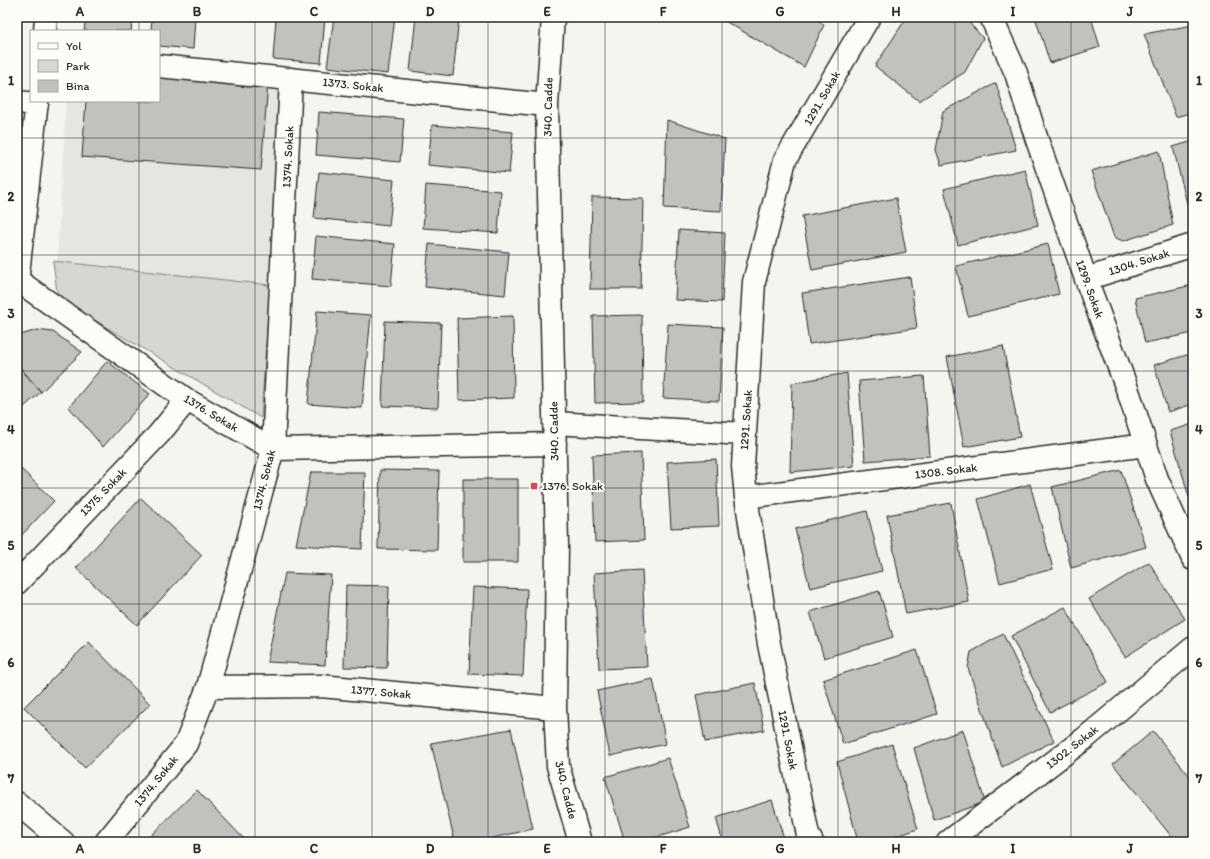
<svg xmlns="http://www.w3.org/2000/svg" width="1210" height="859" font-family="Itim,sans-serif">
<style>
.built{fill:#e6e5e0}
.green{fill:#d7d6d2;stroke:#81807e}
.building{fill:#c2c1be;stroke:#2b2b2b}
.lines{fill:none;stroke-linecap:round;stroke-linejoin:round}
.street-casing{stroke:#2b2b2b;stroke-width:25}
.secondary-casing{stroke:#2b2b2b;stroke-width:25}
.street{stroke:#fdfcf7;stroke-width:22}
.secondary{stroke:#fdfcf7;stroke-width:22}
.grid{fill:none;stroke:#2b2b2b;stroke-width:1;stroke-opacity:0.55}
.poi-dot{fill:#d1495b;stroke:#fdfcf7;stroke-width:1.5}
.labels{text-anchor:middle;stroke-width:4;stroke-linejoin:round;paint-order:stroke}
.street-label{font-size:12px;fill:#2b2b2b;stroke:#fdfcf7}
.poi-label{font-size:12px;fill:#2b2b2b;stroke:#fdfcf7;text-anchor:start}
.neatline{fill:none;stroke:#2b2b2b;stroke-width:1.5}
.grid-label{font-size:13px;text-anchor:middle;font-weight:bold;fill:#2b2b2b}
</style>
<rect width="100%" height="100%" fill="#f5f4ef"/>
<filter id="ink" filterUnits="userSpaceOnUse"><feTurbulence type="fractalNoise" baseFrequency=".025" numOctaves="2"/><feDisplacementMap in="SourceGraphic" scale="8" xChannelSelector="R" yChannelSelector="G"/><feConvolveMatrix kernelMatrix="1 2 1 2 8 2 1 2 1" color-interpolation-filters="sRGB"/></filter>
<g filter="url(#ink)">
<path class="built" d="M283,82L270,285L57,262L66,101H159Z"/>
<path class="green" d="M53,261L270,285L261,418L62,301L57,292Z"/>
<path class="building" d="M86,17H133L131,31H84Z
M152,17H195L193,49L159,46V31H151Z
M276,17H325L321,63L273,59Z
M334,17H395L388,74L327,67Z
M416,17H459L453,76L410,71Z
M718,17H815L824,25L804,67Z
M907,17H964L983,38L965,72L919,101L875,66Z
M1035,17H1091L1100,47L1050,63Z
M1193,25V112L1176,117L1144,34Z
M159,76L268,83L261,170L82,157L86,101H159Z
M996,83L1016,150L941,165L936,150L943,111Z
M319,112L404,119L400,162L316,155Z
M667,120L725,139L721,211L664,208Z
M432,125L513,132L509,173L428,165Z
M1193,141V220H1191L1173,147Z
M1159,151L1173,225L1123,241L1114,237L1091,171Z
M1025,169L1038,225L958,245L944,189Z
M319,172L394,180L389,226L314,218Z
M426,185L501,191L498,233L423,228Z
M592,197L643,198L641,289H590Z
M896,198L906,252L812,270L802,216Z
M679,230L725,233L722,302L675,300Z
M316,236L395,244L391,286L312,279Z
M429,244L509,252L505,295L425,287Z
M1048,244L1059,294L968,316L956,266Z
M910,277L917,328L809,344L802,293Z
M1193,285V333L1145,343L1135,298Z
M317,311L371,315L362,408L308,404Z
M642,315L643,402L595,403L593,316Z
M513,316L514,398L459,400L457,318Z
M385,321L441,323L438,408L382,406Z
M668,324L723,327L719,401L663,398Z
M37,330L53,332L82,352L41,392L17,364V336Z
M1003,346L1020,437L964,447L947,357Z
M1193,353V404L1168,412L1154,365Z
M107,361L150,394L103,447L69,407Z
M17,364L41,392L17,413Z
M847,373L854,466L790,472L792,383Z
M924,376L930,456L865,461L859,381Z
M1193,424V496L1189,497L1170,431Z
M641,453L644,540L595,542L592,455Z
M716,459L719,526L671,528L667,462Z
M17,465L54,501L17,540Z
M380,470L439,471L437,550L378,549Z
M1121,470L1146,547L1071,568L1052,487Z
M311,472H365L362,549L296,545Z
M463,479H518V562H463Z
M1030,484L1053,569L1000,583L978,499Z
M141,498L202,555L137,625L76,568Z
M951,503L969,602L906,614L887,515Z
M867,511L882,571L810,588L795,529Z
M1149,562L1185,619L1125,657L1089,599Z
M642,570L647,667L599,669L594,573Z
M285,573L331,575L325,665L267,662Z
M346,585L389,586L387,668L344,667Z
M473,587L527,589L523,676L469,674Z
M879,591L893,637L824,658L810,612Z
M1065,607L1108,682L1050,712L1011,636Z
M1003,634L1054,741L1002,767L968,668L971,652Z
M89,642L150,704L85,768L24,707Z
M917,650L937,714L843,744L823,680Z
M653,679L666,744L610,756L597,691Z
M755,683L764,730L705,742L696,695Z
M511,729L533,829L475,842H455L431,743Z
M963,730L985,802L934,820L914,748Z
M1153,731L1193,780V840L1191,842H1176L1113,764Z
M892,744L918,829L878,842H858L837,762Z
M668,758L690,827L642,842H625L605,777Z
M197,790L247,842H144Z
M772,800L785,842H723L716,818Z"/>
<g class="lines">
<g class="street-casing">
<path id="street" d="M553,17L547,105L557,545L555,708L558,766L580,842
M991,17L1016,73L1036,137L1086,279L1129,394L1157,479L1193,559
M159,66L547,105
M17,102L37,104
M1086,279L1193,245
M17,280L187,400L273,449L555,444
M554,423L745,434
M746,497L1146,445
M17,583L159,434L187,400
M208,687L321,686L555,708
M106,842L186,744L208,687L273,449L291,79
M812,842L808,835L769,644L746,497L743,466L754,282L785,160L869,17
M948,842L1084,739L1193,648"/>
</g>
<g class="secondary-casing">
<path id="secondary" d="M45,31L46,17
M17,283L37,101
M17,803L63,842"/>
</g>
<use href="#street" class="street"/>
<use href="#secondary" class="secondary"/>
</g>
</g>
<path class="grid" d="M139,17V31M255,17V842M372,17V842M488,17V842M605,17V842M722,17V842M838,17V842M955,17V842M1071,17V842M139,101V842M17,138H1193M17,255H1193M17,371H1193M17,488H1193M17,604H1193M17,721H1193"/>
<rect class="poi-dot" x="530" y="482" width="8" height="8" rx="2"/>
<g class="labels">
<g class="street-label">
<text transform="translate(353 85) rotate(6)" y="4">1373. Sokak</text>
<text transform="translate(822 98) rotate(-60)" y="4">1291. Sokak</text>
<text transform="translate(548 107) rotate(-89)" y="4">340. Cadde</text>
<text transform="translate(288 157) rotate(-87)" y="4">1374. Sokak</text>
<text transform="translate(1139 262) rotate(-18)" y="4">1304. Sokak</text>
<text transform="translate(1090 289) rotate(70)" y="4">1299. Sokak</text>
<text transform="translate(211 413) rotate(31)" y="4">1376. Sokak</text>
<text transform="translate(746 420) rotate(-86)" y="4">1291. Sokak</text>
<text transform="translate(554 431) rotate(-91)" y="4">340. Cadde</text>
<text transform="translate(946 471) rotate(-7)" y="4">1308. Sokak</text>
<text transform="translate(264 480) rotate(-76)" y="4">1374. Sokak</text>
<text transform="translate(103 492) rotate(-46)" y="4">1375. Sokak</text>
<text transform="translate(381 692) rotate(5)" y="4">1377. Sokak</text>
<text transform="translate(788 740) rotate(79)" y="4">1291. Sokak</text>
<text transform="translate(1072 747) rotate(-38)" y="4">1302. Sokak</text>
<text transform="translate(156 781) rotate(-51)" y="4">1374. Sokak</text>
<text transform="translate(566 790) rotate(76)" y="4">340. Cadde</text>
</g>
<g class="poi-label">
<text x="542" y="490">1376. Sokak</text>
</g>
</g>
<rect width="1210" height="859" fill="none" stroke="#fdfcf7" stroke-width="44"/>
<rect x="30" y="30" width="130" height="72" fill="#fdfcf7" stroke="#a9a8a5"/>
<rect x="38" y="43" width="20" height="6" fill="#fdfcf7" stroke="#a9a8a5"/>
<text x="66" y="50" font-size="12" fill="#2b2b2b">Yol</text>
<rect x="38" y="60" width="20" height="12" fill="#d7d6d2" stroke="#a9a8a5"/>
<text x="66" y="70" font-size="12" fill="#2b2b2b">Park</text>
<rect x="38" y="80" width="20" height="12" fill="#c2c1be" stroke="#a9a8a5"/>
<text x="66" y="90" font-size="12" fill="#2b2b2b">Bina</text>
<rect x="22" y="22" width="1166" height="815" class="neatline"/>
<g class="grid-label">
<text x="80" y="16">A</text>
<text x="197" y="16">B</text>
<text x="314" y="16">C</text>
<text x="430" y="16">D</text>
<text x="547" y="16">E</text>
<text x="663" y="16">F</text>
<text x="780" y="16">G</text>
<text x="896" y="16">H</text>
<text x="1013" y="16">I</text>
<text x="1130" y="16">J</text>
<text x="11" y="85">1</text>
<text x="1199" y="85">1</text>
<text x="11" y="201">2</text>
<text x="1199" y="201">2</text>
<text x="11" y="318">3</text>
<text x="1199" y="318">3</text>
<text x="11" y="434">4</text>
<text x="1199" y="434">4</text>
<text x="11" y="550">5</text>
<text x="1199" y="550">5</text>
<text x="11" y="667">6</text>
<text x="1199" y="667">6</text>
<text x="11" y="783">7</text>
<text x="1199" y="783">7</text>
<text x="80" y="853">A</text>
<text x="197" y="853">B</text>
<text x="314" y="853">C</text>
<text x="430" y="853">D</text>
<text x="547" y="853">E</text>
<text x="663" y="853">F</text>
<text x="780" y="853">G</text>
<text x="896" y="853">H</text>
<text x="1013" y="853">I</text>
<text x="1130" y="853">J</text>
</g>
</svg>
